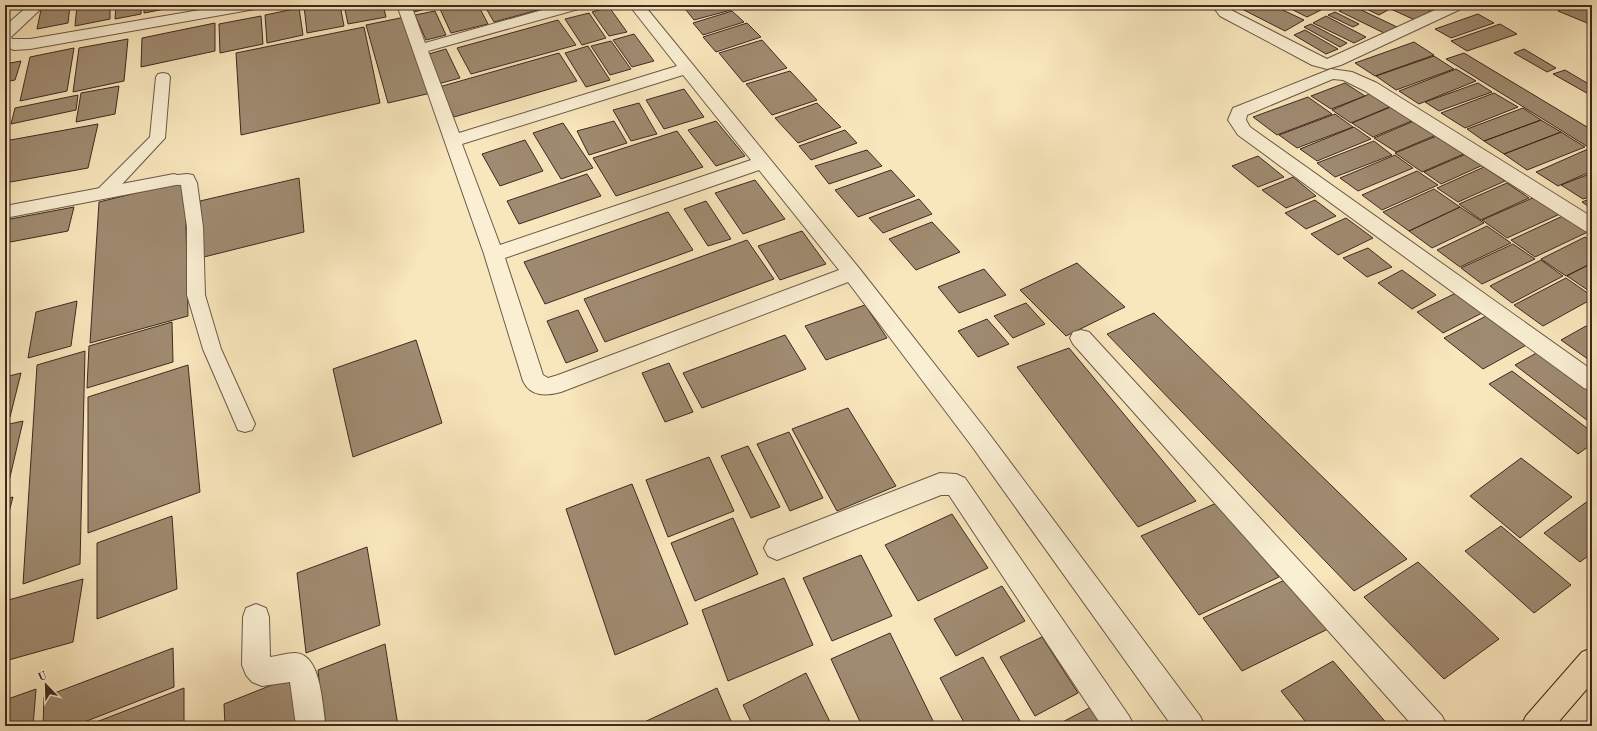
<svg xmlns="http://www.w3.org/2000/svg" width="1597" height="731" font-family="'Old Standard TT',serif">
<style>
.building{fill:#9f8b71;stroke:#3e2920}
.lines{fill:none;stroke-linecap:round;stroke-linejoin:round}
.lane-casing{stroke:#6c5847;stroke-width:2}
.street-casing{stroke:#6c5847;stroke-width:2}
.primary-casing{stroke:#3e2920;stroke-width:2}
.lane{fill:#faefd3;fill-rule:evenodd}
.street{fill:#faefd3;fill-rule:evenodd}
.primary{fill:#f8e6bc;fill-rule:evenodd}
</style>
<rect width="100%" height="100%" fill="#f8e6bc"/>
<filter id="stains"><feTurbulence type="fractalNoise" baseFrequency=".005" numOctaves="4"/><feColorMatrix values="0 0 0 0 .2 0 0 0 0 .09 0 0 0 0 .02 0 0 0 .5 -.17"/></filter>
<radialGradient id="worn" r=".72"><stop offset=".6" stop-color="#630" stop-opacity="0"/><stop offset="1" stop-color="#630" stop-opacity=".3"/></radialGradient>
<path class="building" d="M42,5H70L68,23L37,29Z
M77,5H110V19L75,26Z
M116,5H141V14L115,19Z
M144,5H165V9L144,13Z
M165,5H188L165,9Z
M310,5H340L344,26L307,33L304,6Z
M344,5H383L386,17L348,24Z
M411,5H432L433,7L414,12Z
M456,5H478L488,24L451,33L440,9Z
M484,5H556L494,22Z
M682,5H727L731,10L694,20Z
M1238,5H1272L1304,20L1285,31L1236,6Z
M1283,5H1324L1327,7L1307,17Z
M1351,5L1397,27L1386,34L1339,11Z
M1358,5H1377L1388,10L1379,15Z
M1382,5H1417L1431,11L1415,20Z
M1567,5H1592V25L1558,11Z
M609,7L627,32L609,36L592,12Z
M299,8L303,35L267,43L265,15Z
M435,11L446,35L426,40L415,15Z
M732,11L744,22L703,35L693,23Z
M1335,12L1359,24L1353,27L1328,15Z
M589,13L606,38L582,45L565,19Z
M1478,14L1494,23L1451,38L1435,29Z
M261,16L263,44L220,53L219,24Z
M1326,16L1366,37L1354,43L1313,23Z
M405,17L431,93L388,103L366,25Z
M558,20L576,45L471,74L457,48Z
M215,23V51L141,67L142,38Z
M747,23L761,37L716,52L703,37Z
M1311,24L1347,43L1340,47L1304,27Z
M1500,24L1517,34L1467,51L1451,41Z
M364,27L380,103L241,135L236,53Z
M1305,30L1338,49L1326,54L1294,35Z
M634,34L654,61L632,67L613,40Z
M128,39L124,81L73,92L79,48Z
M762,40L787,68L743,82L719,53Z
M611,41L631,69L610,75L591,46Z
M1414,42L1434,55L1375,76L1355,63Z
M588,46L610,80L586,87L565,53Z
M74,48L67,91L20,101L30,57Z
M446,49L460,78L438,84L425,55Z
M1524,49L1556,68L1547,72L1514,53Z
M559,53L577,81L454,117L439,87Z
M1464,53L1592,130V146L1588,147L1446,59Z
M1434,56L1454,69L1396,90L1376,76Z
M21,61L15,80L5,82V64Z
M1456,69L1476,81L1419,104L1399,91Z
M1565,70L1592,86V96L1553,74Z
M790,71L817,100L772,115L746,84Z
M1345,83L1365,96L1331,109L1311,96Z
M1478,83L1492,92L1439,111L1425,102Z
M119,86L115,114L76,122L81,93Z
M684,89L704,117L664,129L646,100Z
M1374,92L1394,105L1351,123L1332,110Z
M1494,93L1518,107L1465,128L1441,113Z
M78,95L76,110L11,124L15,108Z
M1308,97L1332,114L1277,135L1253,117Z
M639,103L657,134L631,141L613,110Z
M817,103L841,127L798,143L775,118Z
M1393,106L1414,120L1373,137L1352,123Z
M1523,108L1541,120L1484,141L1467,129Z
M10,110L5,123V111Z
M1335,114L1353,127L1297,148L1279,135Z
M1541,120L1561,132L1504,154L1484,141Z
M614,121L627,143L589,155L577,131Z
M716,121L745,156L716,166L688,130Z
M1414,121L1436,135L1396,152L1374,138Z
M563,123L593,168L561,179L533,133Z
M98,124L88,168L5,183V141Z
M1354,127L1371,139L1317,161L1300,149Z
M845,130L857,143L811,160L799,146Z
M677,131L703,167L616,196L593,158Z
M1561,132L1585,147L1527,170L1504,154Z
M1439,135L1466,153L1422,172L1395,153Z
M525,140L543,171L500,186L482,154Z
M1374,141L1392,155L1335,177L1317,163Z
M1588,149L1592,152V171L1558,186L1536,172Z
M867,150L882,166L829,184L815,166Z
M1466,154L1483,165L1441,184L1424,172Z
M1395,155L1413,168L1358,191L1340,178Z
M1258,156L1284,177L1258,187L1232,166Z
M1484,167L1505,181L1458,202L1437,188Z
M891,170L915,196L858,217L835,190Z
M1417,171L1438,185L1382,210L1362,195Z
M1592,173V196L1583,199L1561,185Z
M587,174L601,196L519,224L507,201Z
M1293,177L1316,196L1286,208L1262,190Z
M299,178L304,232L200,258V201Z
M755,180L785,219L743,234L715,193Z
M185,181L188,316L90,343L99,202Z
M1507,183L1529,198L1481,220L1459,204Z
M1434,189L1460,207L1409,231L1383,212Z
M1535,197L1560,214L1507,238L1482,220Z
M1592,198V209L1582,202Z
M919,199L932,214L883,233L869,218Z
M1315,200L1336,216L1306,229L1285,213Z
M706,201L731,239L708,246L684,209Z
M74,207L68,231L5,243V220Z
M1460,207L1484,223L1432,248L1409,231Z
M668,212L693,250L545,304L524,262Z
M1567,214L1592,230L1535,257L1511,240Z
M1346,218L1373,238L1338,255L1311,234Z
M932,222L960,252L916,270L889,239Z
M1487,226L1511,243L1460,267L1437,250Z
M802,231L826,264L780,280L758,246Z
M1585,237L1592,242V263L1566,276L1541,259Z
M747,240L774,279L605,342L584,299Z
M1513,244L1535,259L1482,284L1461,268Z
M1368,248L1392,267L1367,277L1343,258Z
M1541,260L1563,276L1512,303L1490,286Z
M1077,263L1125,307L1066,336L1020,290Z
M1592,263V293L1567,276Z
M984,269L1006,295L959,313L938,287Z
M1402,270L1436,295L1412,309L1378,283Z
M1566,278L1592,296V299L1543,326L1514,305Z
M1456,293L1482,313L1443,333L1417,312Z
M77,301L71,346L28,358L36,312Z
M1026,303L1045,324L1013,338L994,316Z
M865,305L887,338L826,360L805,326Z
M578,310L598,351L566,363L547,321Z
M1154,313L1407,559L1354,591L1107,334Z
M1490,314L1530,343L1483,369L1444,338Z
M987,319L1009,344L978,357L958,331Z
M172,322L173,362L87,388L89,346Z
M1586,326L1592,330V362L1561,340Z
M785,335L806,369L702,408L683,373Z
M416,340L442,423L353,457L333,369Z
M1069,348L1196,501L1138,527L1017,367Z
M85,351L80,564L23,584L37,365Z
M1540,351L1592,390V424L1515,365Z
M669,363L693,412L665,422L642,373Z
M188,365L200,492L88,533V397Z
M1512,371L1592,432V444L1578,454L1489,384Z
M21,373L10,417L5,418V377Z
M848,408L896,486L837,511L792,429Z
M23,421L7,490H5V425Z
M789,432L823,498L790,511L757,444Z
M748,446L780,507L751,518L721,456Z
M709,457L734,511L668,537L646,480Z
M1521,458L1572,497L1520,538L1470,496Z
M632,484L688,624L615,655L566,509Z
M13,497L5,527V499Z
M1592,498V553L1580,562L1544,533Z
M1219,502L1279,577L1199,615L1141,536Z
M952,514L988,568L918,601L885,545Z
M172,516L177,589L97,619V543Z
M733,518L758,574L695,601L671,543Z
M1501,526L1571,585L1534,613L1465,551Z
M367,547L380,625L306,653L297,573Z
M861,555L892,616L832,641L803,578Z
M1418,562L1499,639L1444,679L1364,597Z
M784,578L813,645L728,681L702,610Z
M1289,578L1330,628L1242,671L1203,618Z
M83,579L73,642L5,661V601Z
M1002,586L1025,621L956,656L934,619Z
M890,633L934,723L927,726H862L831,659Z
M1042,637L1078,693L1035,716L1000,657Z
M385,644L398,726H324L318,670Z
M173,648L174,687L74,726H43L44,697Z
M983,657L1023,726H966L940,678Z
M1333,661L1389,726H1309L1281,691Z
M806,673L832,726H753L743,705Z
M297,675L303,726H225L224,704Z
M184,688V726H86Z
M717,688L733,726H638V725Z
M36,689L33,726H5V700Z
M1091,707L1104,726H1055Z"/>
<g class="lines">
<g class="lane-casing">
<path id="lane" d="M163,73L168,74L170,77L165,138L111,196L105,197L99,196L97,192L99,188L150,137L156,77L158,74Z
M187,174L193,175L197,183L203,227L205,295L221,349L255,424L252,430L245,432L238,430L203,349L187,295V227L181,185L168,184L166,180L168,176Z"/>
</g>
<g class="street-casing">
<path id="street" d="M29,5H45L11,37L12,39H30L229,5H262L260,8L255,9L30,49L14,50L5,47V26Z
M397,5H411L425,43L560,5H584L582,8L428,51L459,133L677,66L629,5H644L859,268L987,431L1200,716L1205,726H1172L971,445L848,282L561,392C546,396 531,397 523,381L484,254ZM683,75L751,160L500,245L462,144ZM759,170L839,270L558,375L548,378L543,375L505,258Z
M1217,5H1235L1231,10L1327,59L1446,5H1465L1463,8L1341,65L1327,69L1312,65L1220,16L1214,8Z
M1331,69L1352,72L1377,83L1592,217V233L1585,231L1365,91L1343,80L1333,79L1247,115L1246,120L1250,127L1592,370V391L1584,388L1238,135L1228,120L1233,108Z
M174,174L181,176L183,180L181,184L5,218V206Z
M1081,330L1089,332L1442,716L1447,726H1413L1073,344L1070,338L1073,332Z
M940,473L956,474L965,478L1129,716L1134,726H1102L949,495H941L777,560L768,556L764,548L768,540Z
M256,604L266,608L269,617L270,657C278,656 287,653 295,653C322,654 322,706 326,726H296L290,682L262,686L252,682L246,675L242,665L243,617L246,608Z"/>
</g>
<g class="primary-casing">
<path id="primary" d="M1592,648V683L1555,726H1521L1526,716L1582,652Z"/>
</g>
<use href="#lane" class="lane"/>
<use href="#street" class="street"/>
<use href="#primary" class="primary"/>
</g>
<rect width="1597" height="731" fill="none" stroke="#f8e6bc" stroke-width="20"/>
<rect x="6" y="6" width="1585" height="719" fill="none" stroke="#3e2920" stroke-width="2"/>
<rect x="10" y="10" width="1577" height="711" fill="none" stroke="#3e2920"/>
<g transform="translate(46 685) rotate(337)" stroke="#faefd3" stroke-width="3" paint-order="stroke">
<path d="M0-3L7 15L0 10L-7 15Z" fill="#3e2920"/>
<text y="-6" font-size="11" font-weight="bold" text-anchor="middle" fill="#3e2920">U</text>
</g>
<rect width="100%" height="100%" filter="url(#stains)"/>
<rect width="100%" height="100%" fill="url(#worn)"/>
</svg>
